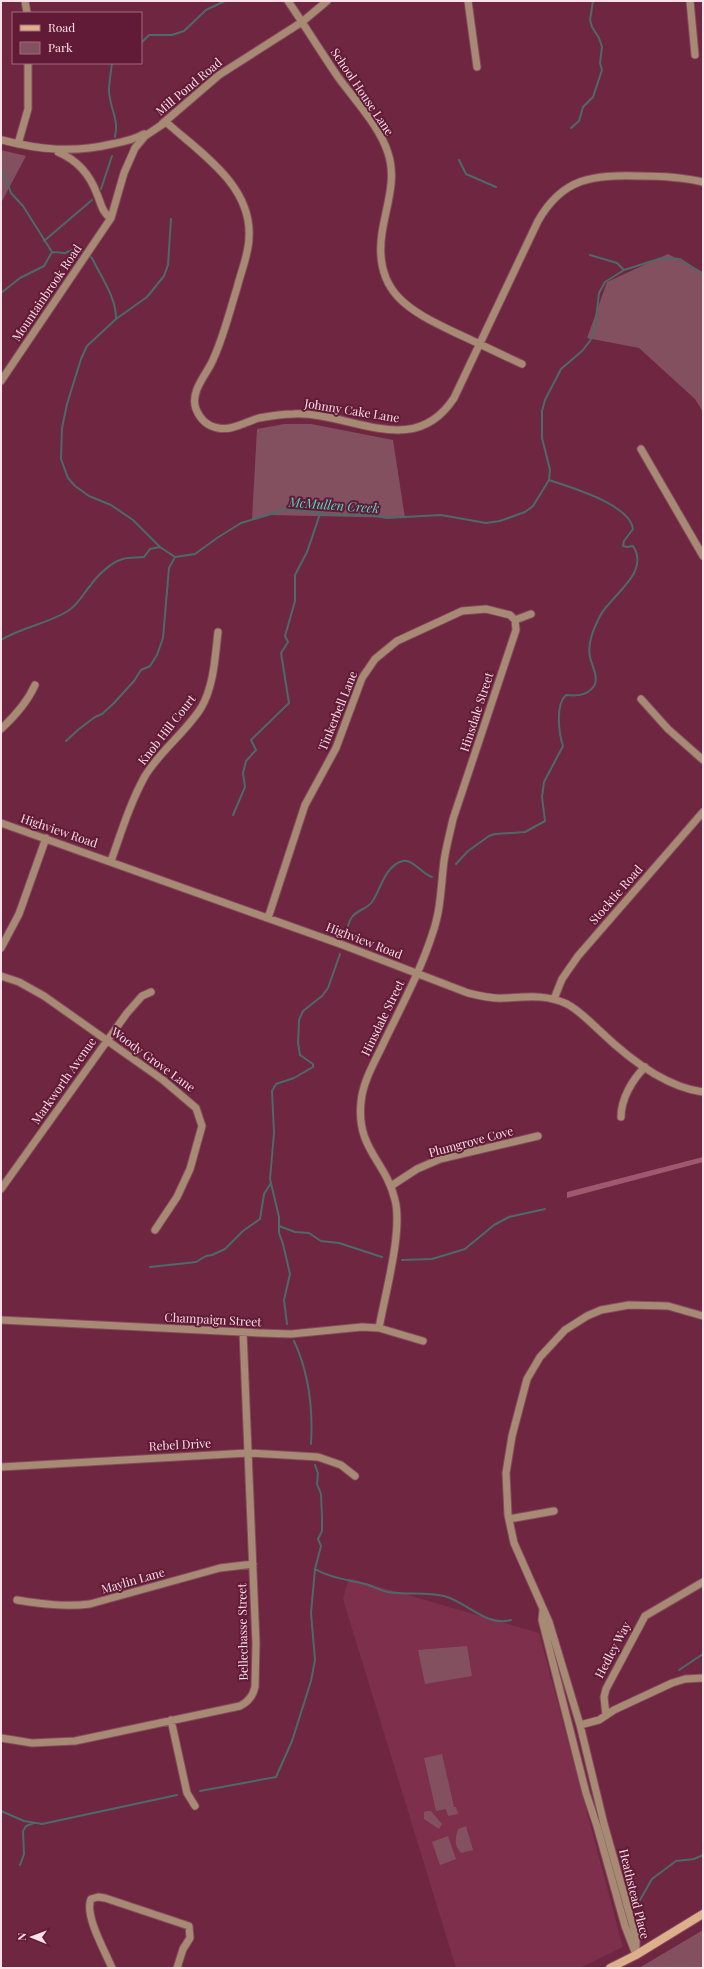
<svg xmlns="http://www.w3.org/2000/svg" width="704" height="1969" font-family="'Playfair Display',serif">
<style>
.built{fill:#7d2f4c}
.green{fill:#835060}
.forest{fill:#9e596f}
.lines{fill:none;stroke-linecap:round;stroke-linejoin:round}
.stream{stroke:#4c6b68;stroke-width:2}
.minor-casing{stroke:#88485f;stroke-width:9}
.secondary-casing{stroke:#88485f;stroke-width:10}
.minor{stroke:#a68a73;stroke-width:7}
.secondary{stroke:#ddb08c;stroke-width:8}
.labels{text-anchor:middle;stroke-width:4;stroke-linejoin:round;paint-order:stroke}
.street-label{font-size:12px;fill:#fce1e8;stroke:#621b37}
.water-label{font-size:13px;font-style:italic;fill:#4cdac4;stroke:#621b37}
</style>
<rect width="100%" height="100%" fill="#6e2641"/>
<path class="built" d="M349,1578L539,1633L623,1947L580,1968H456L343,1599Z"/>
<path class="green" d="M1,150L26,156L1,203Z
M668,254L703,272V412L695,399L639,348L587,338L607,282Z
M285,424H311L393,440L405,518L268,515L252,520L257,429Z
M467,1646L472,1676L425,1684L418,1650Z
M442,1754L454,1807H456L458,1814L448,1816L446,1809L436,1811L424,1758Z
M427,1811H431L442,1824L439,1829L424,1819V1812Z
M466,1826L473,1850L461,1853C454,1845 455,1840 458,1829Z
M448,1836L456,1859L440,1865L432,1842Z
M703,1930V1968H639Z"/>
<path class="forest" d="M703,1157V1162L567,1198V1192Z"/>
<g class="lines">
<path class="stream" d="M141,43L149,35H172L184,31L206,10L225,1
M112,63C111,72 109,82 109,91C110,110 119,117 115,137
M571,128L579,121L583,107L593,97L602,70L600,63L602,47L599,38L592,27L590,20L593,1
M459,160L466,174L496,187
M1,171L4,174L11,193L23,206L52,252
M101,189L112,156
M171,219L168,265L164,276L147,297L116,319L87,346L81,359L67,404L62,428L61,459L68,478L75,486L89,496L111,505L133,520L160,547L175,557L195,554L217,538L241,523L288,509L333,515H370L387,518L441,515L486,523L500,521L525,512L533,506L549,480L550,470L542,438V411L545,400L561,369L582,351L590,341L595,327L599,293L605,282L624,270L662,258L680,259L703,274
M44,241L92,200
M52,252L65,253L75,249L85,252
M88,255L92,258C101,277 116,297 116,318
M590,255L617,263L624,270
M1,293L20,278L44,266L52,252
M1,640C22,627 47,624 68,611C79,604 82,595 90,586C96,577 112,561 123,559C129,557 137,558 144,557L150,549L160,547
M66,741L79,729L95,717L102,714L114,703L134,681L141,670L150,666L157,655L163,638L169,568L175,557
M233,815L245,787L243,773L246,761L256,750L251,740L289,703L281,653L288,642L285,636L295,601V575L307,552L320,514
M456,864L468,851L489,836L495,834L525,832L545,821L542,797L544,782L563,746C559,734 555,705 566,695C577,696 587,696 594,686C599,678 592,666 590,657C587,643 594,628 600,616C610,596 651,573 633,546L627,547L623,546L624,541L633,529C630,504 569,487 549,480
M345,937C347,931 348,922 352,917C357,910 367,909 372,902C380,891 385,865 403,861C413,859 422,874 432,877
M279,1226L295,1232L309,1233L321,1241L339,1243L382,1257
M402,1260L432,1259L465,1249L494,1225L509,1217L545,1209
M150,1267L196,1262L206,1256L212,1255L225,1249L243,1231L260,1219L264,1194L271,1183
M287,1324L284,1300L290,1274L283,1244L279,1233V1217L270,1179L274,1133L272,1091L276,1084L294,1078L313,1067V1064L300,1055L298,1043L299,1020L303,1011L322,996L328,988L340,954
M294,1341C309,1373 313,1410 311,1444
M315,1569C330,1578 349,1580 365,1584C373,1586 381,1591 388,1592C406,1595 426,1592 444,1596C467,1602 486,1627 511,1620
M679,1670L703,1654
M200,1791L276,1777L292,1741L311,1681L315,1660L311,1613L315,1569L321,1546L318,1539L322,1531V1517L321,1494L317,1484L318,1473L315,1465
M1,1811L24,1821L42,1824L177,1795
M20,1865L24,1854L23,1831L26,1826L34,1823
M640,1900L652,1879L676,1861L694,1859L703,1855"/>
<g class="minor-casing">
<path id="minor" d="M25,1L27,13
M288,1C305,26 321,52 338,77C354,99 380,127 388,153C397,180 386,206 382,233C373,293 410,311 456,333C478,343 500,354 522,364
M468,1L477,67
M690,1L695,55
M162,124L219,75L302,22L327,1
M2,140C40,150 74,153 112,144C123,142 135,139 144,134
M18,144L28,109V63
M58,152C77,160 90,175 97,194C101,203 102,213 111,218
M1,381L111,218L124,173L135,148L145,136L166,122C200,153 252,185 249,237C249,254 241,271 237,288C229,313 223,340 211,364C204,377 190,393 196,409C200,419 206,426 218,428C232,431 245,422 259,418C270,416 281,414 293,414C350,411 413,461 454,398L538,221C563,177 593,175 639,176C661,176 682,177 703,182
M641,449L703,556
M515,620L531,614
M641,699L668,729L703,760
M1,729C15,716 27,703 35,685
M1,823L343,945L468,993C480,996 492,999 504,998C527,997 546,994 567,1004C580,1011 589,1021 600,1031C627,1057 665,1087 703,1092
M111,861C121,833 130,803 145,776C160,751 185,733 201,708C214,686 215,657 218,632
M268,918L305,805L336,748L362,678L375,659L397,641L462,611L486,609L510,615L515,620
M1,948L19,914L46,838
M1,976L19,982L44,996L163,1080L196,1108L202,1126L190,1169L177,1197L155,1230
M554,999L562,979L578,956L703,812
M621,1117C621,1099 632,1080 645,1067
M391,1186L417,1169L440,1159L538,1136
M1,1189L127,1013L142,996L151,992
M1,1320L260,1333L291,1334L362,1327L379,1328L423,1341
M379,1328C385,1294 403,1231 395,1200C386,1161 356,1149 361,1102C363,1080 376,1060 385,1040C402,1005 421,970 433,932C441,909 441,885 444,861C446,847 450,833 453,819L516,630L515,620
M1,1467L248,1453L318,1457L341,1465L355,1476
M509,1519L554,1511
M17,1600C42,1604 65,1607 90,1604L220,1568L253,1564
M543,1610L542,1620L586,1793L597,1826L625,1926L635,1952
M606,1715L604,1697L606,1689L645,1616L703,1582
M171,1720L187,1793L195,1806
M580,1725L599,1720L614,1710L672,1683L685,1679L703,1678
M1,1738L32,1743L75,1741L240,1706C248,1702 253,1696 255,1687L256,1643L243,1332
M636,1955V1937L604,1824L580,1725L549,1622L514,1543L508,1515L506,1473L512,1436L527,1379L540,1357L565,1330L587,1316L601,1310L629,1305L668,1306L703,1316
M112,1968C105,1951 84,1915 91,1899L98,1897L105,1898L189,1926L190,1938L183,1949L177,1968"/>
</g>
<g class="secondary-casing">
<path id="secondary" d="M610,1968L636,1955L703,1914"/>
</g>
<use href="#minor" class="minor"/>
<use href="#secondary" class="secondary"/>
</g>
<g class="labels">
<g class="street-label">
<text transform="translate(189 87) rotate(-40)" y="4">Mill Pond Road</text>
<text transform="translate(362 92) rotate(56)" y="4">School House Lane</text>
<text transform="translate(47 293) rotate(-56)" y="4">Mountainbrook Road</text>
<text transform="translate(352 411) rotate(9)" y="4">Johnny Cake Lane</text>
<text transform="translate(338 711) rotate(-68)" y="4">Tinkerbell Lane</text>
<text transform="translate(477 712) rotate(-72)" y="4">Hinsdale Street</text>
<text transform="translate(167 730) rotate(-52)" y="4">Knob Hill Court</text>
<text transform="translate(59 831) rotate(19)" y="4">Highview Road</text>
<text transform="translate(616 895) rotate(-49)" y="4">Stocktie Road</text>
<text transform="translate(364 941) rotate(21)" y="4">Highview Road</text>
<text transform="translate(383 1018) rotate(-64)" y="4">Hinsdale Street</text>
<text transform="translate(153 1060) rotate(36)" y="4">Woody Grove Lane</text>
<text transform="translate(64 1081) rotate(-55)" y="4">Markworth Avenue</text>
<text transform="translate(471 1142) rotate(-15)" y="4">Plumgrove Cove</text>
<text transform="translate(213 1320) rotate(3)" y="4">Champaign Street</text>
<text transform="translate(180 1445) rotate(-3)" y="4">Rebel Drive</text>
<text transform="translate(133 1581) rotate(-16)" y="4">Maylin Lane</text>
<text transform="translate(243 1632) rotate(-91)" y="4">Bellechasse Street</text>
<text transform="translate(613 1650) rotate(-62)" y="4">Hedley Way</text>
<text transform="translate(634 1894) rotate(76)" y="4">Heathstead Place</text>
</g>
<g class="water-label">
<text transform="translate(334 505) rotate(4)" y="5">McMullen Creek</text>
</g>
</g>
<rect width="704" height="1969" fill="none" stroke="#fce1e8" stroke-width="4"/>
<rect x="12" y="12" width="130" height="52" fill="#621b37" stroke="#a06a7e"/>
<rect x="20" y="25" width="20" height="6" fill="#ddb08c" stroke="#a06a7e"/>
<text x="48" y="32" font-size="12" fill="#fce1e8">Road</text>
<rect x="20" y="42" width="20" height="12" fill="#835060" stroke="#a06a7e"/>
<text x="48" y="52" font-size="12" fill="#fce1e8">Park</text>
<g transform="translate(32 1937) rotate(271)" stroke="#621b37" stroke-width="3" paint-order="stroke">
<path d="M0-3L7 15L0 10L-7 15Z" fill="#fce1e8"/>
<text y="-6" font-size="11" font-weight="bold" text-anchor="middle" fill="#fce1e8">N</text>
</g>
</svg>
